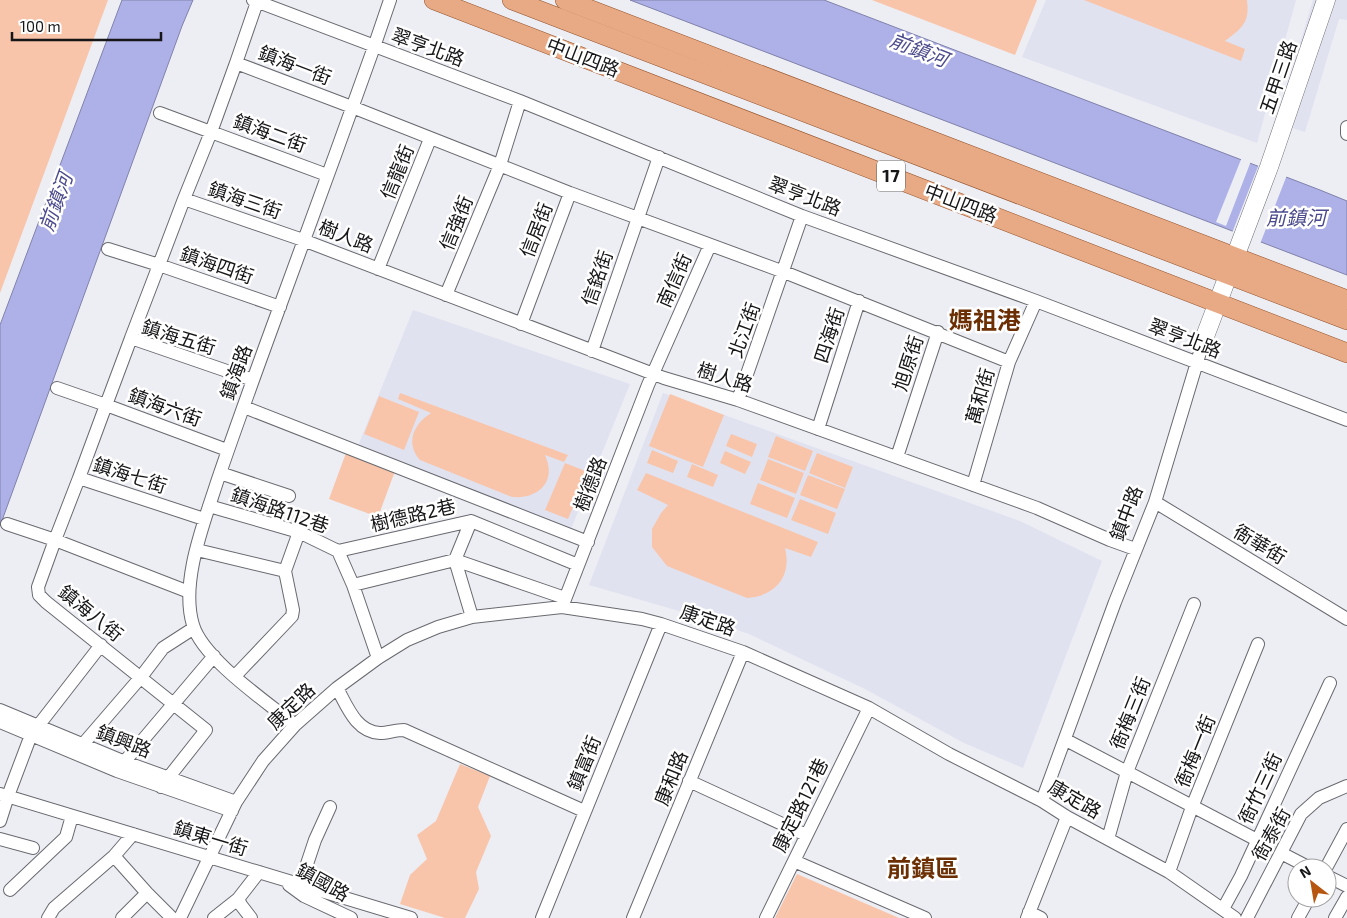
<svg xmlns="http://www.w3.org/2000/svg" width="1347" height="918" font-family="'Exo 2','Noto Sans TC',sans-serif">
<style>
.built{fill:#e1e2f0}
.green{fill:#f8c5aa}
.water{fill:#aeb1e8;stroke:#8082aa}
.pier{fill:#ededf4}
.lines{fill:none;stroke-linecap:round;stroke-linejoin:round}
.street-casing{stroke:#696a70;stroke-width:14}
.secondary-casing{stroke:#696a70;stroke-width:19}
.primary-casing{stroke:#935129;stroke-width:20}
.street{stroke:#fff;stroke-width:12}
.secondary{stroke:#fff;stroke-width:18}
.primary{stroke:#e7aa84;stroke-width:19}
.labels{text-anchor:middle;stroke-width:5;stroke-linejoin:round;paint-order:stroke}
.shield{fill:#fff;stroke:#5c5c5e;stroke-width:1}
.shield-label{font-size:18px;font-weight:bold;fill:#161619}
.street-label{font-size:19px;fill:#161619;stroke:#fff}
.water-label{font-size:20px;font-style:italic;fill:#4c4b8d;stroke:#fff}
.district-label{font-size:24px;font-weight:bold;fill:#6b2f03;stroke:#fff}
</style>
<rect width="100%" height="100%" fill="#ededf4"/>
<path class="built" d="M1046,0H1296L1257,143L1022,57Z
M1313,0H1347V20L1339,19L1305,132L1276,123Z
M413,310L630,384L571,529L358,446Z
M663,393L1020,521L1102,561L1023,768L964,743L865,689L749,634L693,615L589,585Z"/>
<path class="green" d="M0,0H108L0,293Z
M872,0H1037L1015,55Z
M1084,0H1247C1250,23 1242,28 1225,41L1245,49L1241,61Z
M400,393L568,455L564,462L545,455C557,481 539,499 512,497L420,460C404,442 415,423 431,413L398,399Z
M670,394L724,415L703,467L649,446Z
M379,396L419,412L404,450L364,434Z
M731,434L757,444L752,457L726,446Z
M776,436L813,451L805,471L768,457Z
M652,450L678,461L673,473L647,463Z
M725,451L751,462L745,474L720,463Z
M346,453L395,471L378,517L329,499Z
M817,453L853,467L845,488L809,473Z
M768,459L804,473L796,494L760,480Z
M565,463L588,472L568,519L545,510Z
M692,464L718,475L713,487L687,477Z
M646,473L818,542L811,557L785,548C792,576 776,596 747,598L667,566L652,547V529L661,513L668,505L637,490Z
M808,475L845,489L837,509L800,495Z
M758,483L795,498L787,518L750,504Z
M800,499L836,513L828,534L791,520Z
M460,764L490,776L478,807L491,836L476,872L479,889L465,918H445L400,904L410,875L427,859L417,835L436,821Z
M797,874L899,918H775Z"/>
<path class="water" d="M122,0H193L182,26L0,526V325Z
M630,0H824L1320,190L1347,201V275Z"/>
<path class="pier" d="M1242,157L1251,161L1226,226L1216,222Z
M1259,164L1287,175L1260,244L1232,233Z"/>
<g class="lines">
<g class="street-casing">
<path id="street" d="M253,0L520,101L802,216L1036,301L1347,420
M236,63L257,2
M160,113L211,132L236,63L352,107L570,193L784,272L1009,362
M1347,127V134
M184,199L211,132L327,175
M108,249L159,265L184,199L303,240L664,378L738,400L1037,508L1110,540L1135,549
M378,269L430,139
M446,295L500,165L520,101
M521,324L570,193
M131,338L159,265L280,307
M592,351L659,157
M57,388L106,405L131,338L253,380
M738,400L802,216
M244,407L588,542
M818,429L859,301
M897,457L938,332
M220,473L289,496
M79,478L106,405L227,450
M973,485L1009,362L1036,301
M1155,502L1347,619
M209,506L299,532L338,551
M471,521L455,560L472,617
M7,524L55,540L79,478L204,519
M197,550L285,571
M338,551L471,521L578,565
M338,551L353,585L378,658
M285,571L299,532
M353,585L455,560L565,598
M562,607L648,385L710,245
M235,676L292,616L293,610L285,571
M337,688C347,706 356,732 380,733C388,733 395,730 404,730L584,811
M0,710L125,762L236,802
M0,722L117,771L232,811
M295,725C267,702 203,659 193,625C180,582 204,523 217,482C235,429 254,377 273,325C307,232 341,140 374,47L390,0
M1066,740L1257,840
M78,750L141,677L163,648L194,628
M120,767L214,656
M689,781L806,835
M161,787L206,730L46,602L39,595L38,587L55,540L189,592
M0,794L411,918
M1042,801L1115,602L1155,502L1204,339
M0,821L8,796L31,735L101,645
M0,839L33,848
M1108,839L1127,772L1194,604
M1281,853L1310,868
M114,856L147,893L172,918
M794,861L925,918
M1326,868L1347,829
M1169,872L1192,807L1258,644
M1327,876L1347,886
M289,885L304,896L351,918
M300,885L315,840L330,807
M10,890L66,837L72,816
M1223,909L1241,876L1330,683
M1029,912L1041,918
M48,918L54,908L114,856L133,834
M122,918L147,893
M180,918L236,802L263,761L295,725L337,688L378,658L407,640L438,627L472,617L562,607L642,619L661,624L743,652L869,708L949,754L1042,801L1067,817L1169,872L1235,918
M214,918L238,899
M251,918L241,905L238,899L259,872
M542,918L661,624
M633,918L743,652
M766,918L869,708
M1027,918L1067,817
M1247,918L1301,814L1319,798L1347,786
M1298,918L1309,898
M1335,918L1347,897"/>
</g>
<g class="secondary-casing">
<path id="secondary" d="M1204,339L1269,167L1326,0"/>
</g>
<g class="primary-casing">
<path id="primary" d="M434,0L1347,353
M512,0L1347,320
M565,0L1347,300"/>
</g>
<use href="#street" class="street"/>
<use href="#secondary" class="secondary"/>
<use href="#primary" class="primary"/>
</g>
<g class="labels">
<rect class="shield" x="877" y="160.5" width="28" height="31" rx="4"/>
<g class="shield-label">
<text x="891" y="182">17</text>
</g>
<g class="street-label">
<text transform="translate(428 47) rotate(20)" y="7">翠亨北路</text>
<text transform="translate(583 57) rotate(21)" y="7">中山四路</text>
<text transform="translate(295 65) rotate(21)" y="7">鎮海一街</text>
<text transform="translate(1278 77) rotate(-71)" y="7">五甲三路</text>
<text transform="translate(270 133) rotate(20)" y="7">鎮海二街</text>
<text transform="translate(397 172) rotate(-68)" y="7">信龍街</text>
<text transform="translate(805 196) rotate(21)" y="7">翠亨北路</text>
<text transform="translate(245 200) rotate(19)" y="7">鎮海三街</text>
<text transform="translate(961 203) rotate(21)" y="7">中山四路</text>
<text transform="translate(456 223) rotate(-68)" y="7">信強街</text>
<text transform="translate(536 230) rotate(-69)" y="7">信居街</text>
<text transform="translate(346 236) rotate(21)" y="7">樹人路</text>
<text transform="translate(217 265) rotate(19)" y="7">鎮海四街</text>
<text transform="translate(597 278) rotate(-71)" y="7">信銘街</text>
<text transform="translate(674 280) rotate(-66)" y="7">南信街</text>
<text transform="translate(744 330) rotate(-70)" y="7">北江街</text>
<text transform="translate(829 335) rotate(-72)" y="7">四海街</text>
<text transform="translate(179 337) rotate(17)" y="7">鎮海五街</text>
<text transform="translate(1185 338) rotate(21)" y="7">翠亨北路</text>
<text transform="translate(908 363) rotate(-72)" y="7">旭原街</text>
<text transform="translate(236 372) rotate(-70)" y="7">鎮海路</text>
<text transform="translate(725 377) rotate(17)" y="7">樹人路</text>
<text transform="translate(980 396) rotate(-74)" y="7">萬和街</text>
<text transform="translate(165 407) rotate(20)" y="7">鎮海六街</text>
<text transform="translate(130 475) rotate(18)" y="7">鎮海七街</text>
<text transform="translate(590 484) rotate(-69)" y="7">樹德路</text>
<text transform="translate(280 510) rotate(19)" y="7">鎮海路112巷</text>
<text transform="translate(1126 513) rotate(-69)" y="7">鎮中路</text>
<text transform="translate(413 515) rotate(-13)" y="7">樹德路2巷</text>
<text transform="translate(1260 544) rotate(31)" y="7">衙華街</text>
<text transform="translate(91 613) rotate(39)" y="7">鎮海八街</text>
<text transform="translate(708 620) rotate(19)" y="7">康定路</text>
<text transform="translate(291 706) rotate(-44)" y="7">康定路</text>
<text transform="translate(1130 713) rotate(-68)" y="7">衙梅三街</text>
<text transform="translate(124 741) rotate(21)" y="7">鎮興路</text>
<text transform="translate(1195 751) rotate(-68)" y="7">衙梅一街</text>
<text transform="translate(584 763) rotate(-68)" y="7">鎮富街</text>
<text transform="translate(671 778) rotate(-68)" y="7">康和路</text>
<text transform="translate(1260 788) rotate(-65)" y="7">衙竹三街</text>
<text transform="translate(1075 799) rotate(30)" y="7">康定路</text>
<text transform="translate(800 805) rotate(-64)" y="7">康定路121巷</text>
<text transform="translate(1271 834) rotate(-61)" y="7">衙泰街</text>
<text transform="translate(211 838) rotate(17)" y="7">鎮東一街</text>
<text transform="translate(323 882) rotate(29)" y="7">鎮國路</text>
</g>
<g class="water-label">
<text transform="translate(919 50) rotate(21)" y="7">前鎮河</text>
<text transform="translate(56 202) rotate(-70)" y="7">前鎮河</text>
<text x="1296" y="225">前鎮河</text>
</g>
<g class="district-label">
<text x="985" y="329">媽祖港</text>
<text x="923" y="877">前鎮區</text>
</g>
</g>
<g transform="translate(1312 883) rotate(329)"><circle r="24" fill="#ffffff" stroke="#a2a2a3"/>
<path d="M0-4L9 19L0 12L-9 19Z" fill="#b65611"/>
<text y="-8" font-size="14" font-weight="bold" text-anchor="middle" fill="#161619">N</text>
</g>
<path d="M12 32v8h149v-8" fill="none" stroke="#161619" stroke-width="2.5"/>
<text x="20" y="32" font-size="15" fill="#161619" stroke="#ffffff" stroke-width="4" paint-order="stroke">100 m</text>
</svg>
